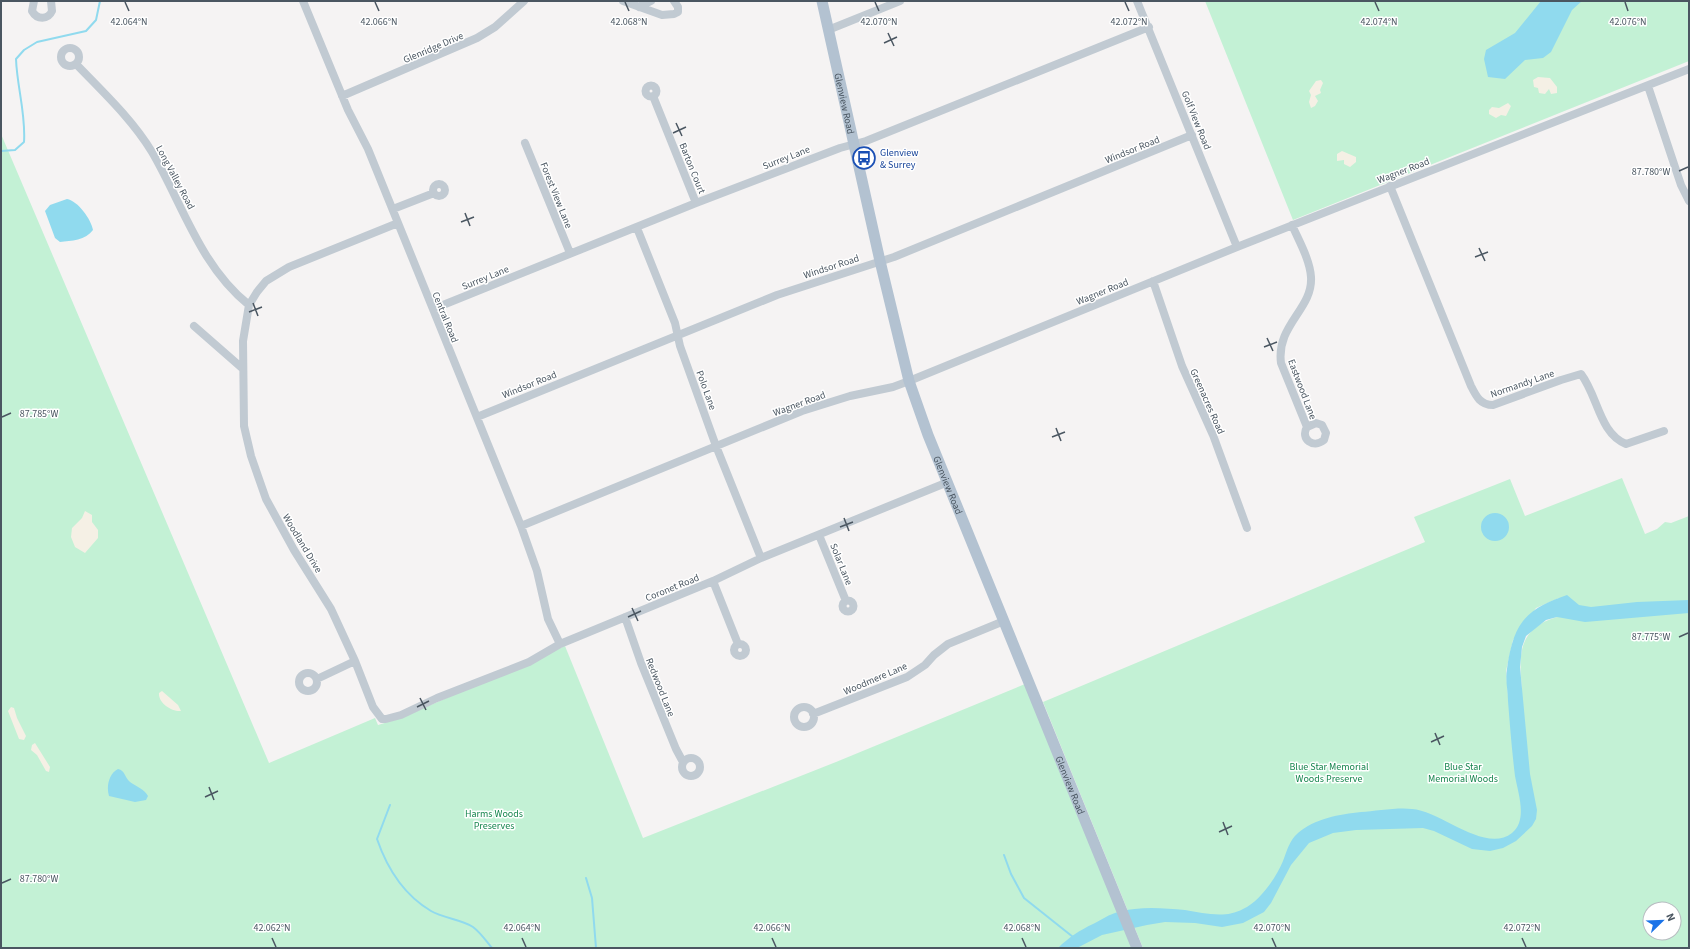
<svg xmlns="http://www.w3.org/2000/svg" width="1690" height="949" font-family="'Source Sans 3',sans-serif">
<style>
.green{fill:#c3f1d5;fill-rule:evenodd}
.sand{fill:#f5f0e5}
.water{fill:#90daee}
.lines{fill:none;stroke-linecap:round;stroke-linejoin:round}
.stream{stroke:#90daee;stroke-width:2}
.minor{stroke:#c1cad2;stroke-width:8}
.major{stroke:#b3c2d1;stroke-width:11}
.ticks{fill:none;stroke:#4a5661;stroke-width:1.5}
.labels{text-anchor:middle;stroke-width:3;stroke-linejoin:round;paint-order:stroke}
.street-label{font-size:10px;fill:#4a5661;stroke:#fff}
.transit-label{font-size:10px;fill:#164399;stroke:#fff;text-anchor:start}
.park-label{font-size:10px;fill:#17864f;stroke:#fff}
.ticks-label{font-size:10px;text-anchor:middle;fill:#4a5661;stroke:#fff;stroke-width:3;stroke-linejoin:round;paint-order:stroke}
</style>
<rect width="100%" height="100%" fill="#f5f3f3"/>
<path class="green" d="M1205,1H1689V61L1293,220Z
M1,134L269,763L375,718L378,725L401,718L565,646L643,838L836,762L1025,684L1133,948H1Z
M1622,478L1645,534L1657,529L1665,522L1671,523L1689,516V948H1143L1043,702L1425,542L1414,517L1510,479L1525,516ZM1559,598L1557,617C1517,629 1519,655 1522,690L1508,696L1506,671L1513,640L1536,608ZM1650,909H1674V933H1650Z"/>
<path class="sand" d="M1538,77L1550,78L1557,87V93L1551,94L1549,89L1545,94L1539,93L1538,88L1534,87L1533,80Z
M1321,80L1323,83L1320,90L1321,93L1315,96L1318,101L1315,106L1311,108L1309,102L1311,95L1309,91L1316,81Z
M1508,103L1511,106L1506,116L1501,115L1496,118L1489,114V110L1492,107L1499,108Z
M1342,151L1356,157V162L1350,167L1344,164V160L1337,161V154Z
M85,511L92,515V522L98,530V538L85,553L75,547L71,537L72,528L82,518Z
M162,691L178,705L181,711C172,712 158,703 159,693Z
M11,707L14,708L17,718L26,736L24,740L19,739L8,711Z
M35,743L50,767L49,772L46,771L37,755L31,750L32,745Z"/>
<path class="water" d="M1541,1H1582L1572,10L1551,52L1543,58L1525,60L1505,79L1488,77L1484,59L1486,50L1515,33Z
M67,199C78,201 91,219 93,230C86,240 71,241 60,242L55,238L45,211L50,205Z
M1481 527a14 14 0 1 1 28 0a14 14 0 1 1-28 0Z
M1567,595L1579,605L1591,607L1637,602L1689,600V613L1585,622L1557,617L1546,620L1526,636L1522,647L1520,667L1530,774L1537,810L1536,819L1532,826L1516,841L1503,848L1490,851L1472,849L1434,831L1423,828L1356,830L1333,833L1309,843L1291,865L1271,903L1264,912L1243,923L1222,927L1195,923L1165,922L1147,925L1102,935L1077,948H1058C1068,938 1080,930 1093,924C1101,920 1110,914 1118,912C1140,906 1163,908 1185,910C1204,913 1225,919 1243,909C1260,901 1276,878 1283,861C1287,851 1289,841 1298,833C1314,819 1340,814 1361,812C1375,811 1399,807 1412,809C1441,811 1485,854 1512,833C1528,820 1518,793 1515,776C1512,752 1510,726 1508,701C1508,691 1505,679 1507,669C1509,654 1513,633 1523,621C1534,607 1550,601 1567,595Z
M118,769C125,770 125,778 130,782C137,787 144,789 148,796L146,800L135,802L109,796C106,787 109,773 118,769Z"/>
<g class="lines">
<path class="stream" d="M1,151L15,150L24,142C26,114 17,87 16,59L24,50L37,42L86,31L96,20L100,1
M390,805L377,839C387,868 404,895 431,911C443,918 463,920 473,927C481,933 486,941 492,948
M1004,855L1011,874L1024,898L1073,937
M586,878L592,898L596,948"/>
<path class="minor" d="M34,1L32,11C37,20 48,20 52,11L51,1
M303,1L348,110L368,149L521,526L537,571L548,619L560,644
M623,1L662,15L674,14L678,12V7L674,1
M1137,1L1237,247
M639,7L651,1
M828,30L900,1
M61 57a9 9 0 1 1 18 0a9 9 0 1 1-18 0Z
M76,64C102,91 132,119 152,152C182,203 200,266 249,305
M645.5 91a5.5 5.5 0 1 1 11 0a5.5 5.5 0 1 1-11 0Z
M1648,86L1681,185L1689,201
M342,96L477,38L495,27L524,1
M653,96L696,203
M525,143L570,253
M433 190a6 6 0 1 1 12 0a6 6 0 1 1-12 0Z
M1390,186L1471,386C1476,396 1480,405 1493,405L1561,380L1581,374C1598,396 1599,433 1626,444L1664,431
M393,209L434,193
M398,223L289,267L266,281L257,292L249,305L243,341L244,426L251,456L266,499L294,550L331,609L355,661L373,707L382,719H386L401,715L437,698L529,662L560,644L713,581L761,558L948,482
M1292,225C1299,241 1310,260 1311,277C1313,309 1276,325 1281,363L1307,427C1300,439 1313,449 1324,440L1326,433L1322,425L1316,423L1307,427
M637,228L675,323L680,346L716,446L761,558
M1153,281L1182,366L1213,435L1247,528
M433,309L696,203L840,148L866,141L1149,27
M194,326L242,368
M477,417L777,295L894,257L1192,135
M521,526L802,411L850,396L893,387L909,381L1237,247L1689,69
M819,535L846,601
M713,581L738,644
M842.5 606a5.5 5.5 0 1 1 11 0a5.5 5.5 0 1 1-11 0Z
M625,617L641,663L676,749L683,762
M734 650a6 6 0 1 1 12 0a6 6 0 1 1-12 0Z
M299 682a9 9 0 1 1 18 0a9 9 0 1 1-18 0Z
M317,679L355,661
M794 717a10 10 0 1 1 20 0a10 10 0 1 1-20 0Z
M813,714L907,677L925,665L934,655L948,644L1004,621
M682 767a9 9 0 1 1 18 0a9 9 0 1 1-18 0Z"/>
<path class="major" id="s1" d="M822,1L880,261L909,381L928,435L1137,948"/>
</g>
<path class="ticks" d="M125,2L129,11M375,2L379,11M625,2L629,11M875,2L879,11M1125,2L1129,11M1375,2L1379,11M1625,2L1628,11M888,33L894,46M884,43L897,37M676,123L682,136M673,133L686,127M1679,171L1688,167M465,213L470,226M461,222L474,217M1479,248L1485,261M1475,257L1488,252M253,303L258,316M249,312L262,307M1267,338L1273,351M1264,347L1277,342M2,417L11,413M1056,428L1061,441M1052,437L1065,432M844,518L849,531M840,527L853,522M632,608L638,621M628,617L641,611M1679,637L1688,633M420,698L426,710M417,707L429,701M1435,733L1440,745M1431,742L1444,736M209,787L214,800M205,797L218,791M1223,822L1228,835M1219,832L1232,826M2,883L11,879M272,938L276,947M522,938L526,947M772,938L776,947M1022,938L1026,947M1272,938L1276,947M1522,938L1526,947"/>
<defs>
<g id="bus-ring" transform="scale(1.15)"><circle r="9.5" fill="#fff" stroke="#1a4fb4" stroke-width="1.5"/><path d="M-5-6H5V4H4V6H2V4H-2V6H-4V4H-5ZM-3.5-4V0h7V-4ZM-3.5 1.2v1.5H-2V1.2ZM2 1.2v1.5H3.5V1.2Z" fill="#1a4fb4"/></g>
</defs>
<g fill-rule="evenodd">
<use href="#bus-ring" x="864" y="158"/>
</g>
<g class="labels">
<g class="street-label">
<text transform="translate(433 47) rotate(-23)" y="4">Glenridge Drive</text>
<text dy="4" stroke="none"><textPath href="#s1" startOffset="105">Glenview Road</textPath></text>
<text transform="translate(1197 120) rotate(68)" y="4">Golf View Road</text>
<text transform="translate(1132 149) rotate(-22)" y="4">Windsor Road</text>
<text transform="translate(786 157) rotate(-21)" y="4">Surrey Lane</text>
<text transform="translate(693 168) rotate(68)" y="4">Barton Court</text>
<text transform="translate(1403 170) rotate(-21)" y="4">Wagner Road</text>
<text transform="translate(176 177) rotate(62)" y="4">Long Valley Road</text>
<text transform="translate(557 195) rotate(68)" y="4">Forest View Lane</text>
<text transform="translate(831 266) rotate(-18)" y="4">Windsor Road</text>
<text transform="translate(485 277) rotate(-22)" y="4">Surrey Lane</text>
<text transform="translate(1102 291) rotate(-22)" y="4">Wagner Road</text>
<text transform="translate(446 317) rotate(68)" y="4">Central Road</text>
<text transform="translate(1522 383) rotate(-19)" y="4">Normandy Lane</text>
<text transform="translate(529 384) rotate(-22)" y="4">Windsor Road</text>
<text transform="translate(1303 389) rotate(69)" y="4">Eastwood Lane</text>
<text transform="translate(707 390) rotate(70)" y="4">Polo Lane</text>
<text transform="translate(1208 401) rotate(66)" y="4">Greenacres Road</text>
<text transform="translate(799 403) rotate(-20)" y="4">Wagner Road</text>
<text dy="4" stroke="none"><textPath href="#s1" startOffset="501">Glenview Road</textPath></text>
<text transform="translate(303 543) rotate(59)" y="4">Woodland Drive</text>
<text transform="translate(842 564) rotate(68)" y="4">Solar Lane</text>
<text transform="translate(672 587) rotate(-22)" y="4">Coronet Road</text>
<text transform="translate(875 678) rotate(-23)" y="4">Woodmere Lane</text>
<text transform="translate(661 687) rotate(68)" y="4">Redwood Lane</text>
<text dy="4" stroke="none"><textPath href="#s1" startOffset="825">Glenview Road</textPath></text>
</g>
<g class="transit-label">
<text x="880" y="156">Glenview<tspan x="880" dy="12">&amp; Surrey</tspan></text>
</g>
<g class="park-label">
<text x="1329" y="770">Blue Star Memorial<tspan x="1329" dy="12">Woods Preserve</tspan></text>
<text x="1463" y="770">Blue Star<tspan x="1463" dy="12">Memorial Woods</tspan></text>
<text x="494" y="817">Harms Woods<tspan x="494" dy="12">Preserves</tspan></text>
</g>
</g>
<g class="ticks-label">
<text x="1129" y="25">42.072°N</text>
<text x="1379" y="25">42.074°N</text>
<text x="129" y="25">42.064°N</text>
<text x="379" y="25">42.066°N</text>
<text x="629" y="25">42.068°N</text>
<text x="879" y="25">42.070°N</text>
<text x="1628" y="25">42.076°N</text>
<text x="1651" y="175">87.780°W</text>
<text x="39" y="417">87.785°W</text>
<text x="1651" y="640">87.775°W</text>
<text x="39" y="882">87.780°W</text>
<text x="272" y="931">42.062°N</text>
<text x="522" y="931">42.064°N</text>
<text x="772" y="931">42.066°N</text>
<text x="1022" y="931">42.068°N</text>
<text x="1272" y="931">42.070°N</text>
<text x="1522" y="931">42.072°N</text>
</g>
<rect width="1690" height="949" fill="none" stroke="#4a5661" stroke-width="4"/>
<g transform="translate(1662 921) rotate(67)"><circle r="19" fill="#ffffff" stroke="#b7bbc0"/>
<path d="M0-3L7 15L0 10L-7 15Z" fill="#1a73e8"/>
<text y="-6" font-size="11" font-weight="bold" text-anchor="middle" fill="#4a5661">N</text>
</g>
</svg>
